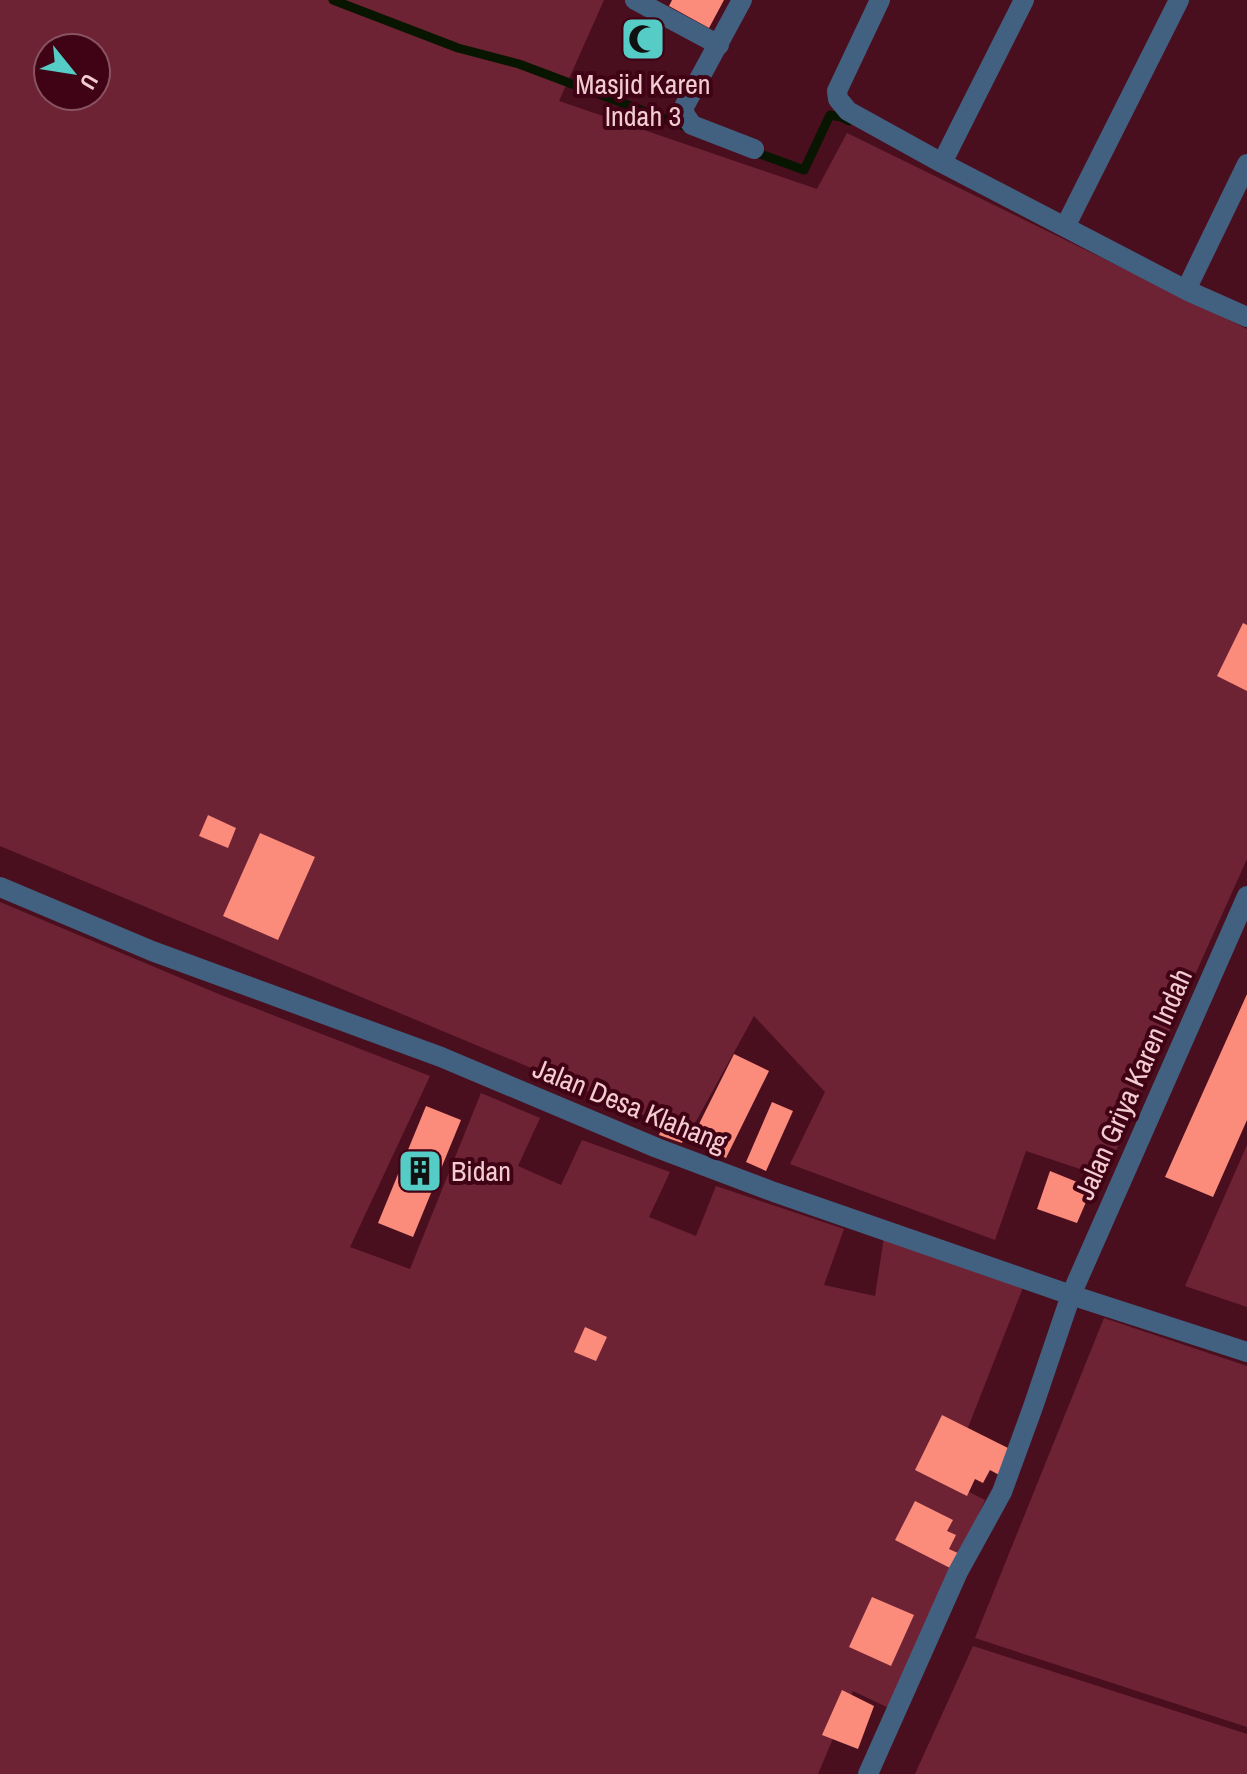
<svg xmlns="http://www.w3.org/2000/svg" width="1247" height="1774" font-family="'Archivo Narrow',sans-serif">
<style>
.green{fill:#6e2335;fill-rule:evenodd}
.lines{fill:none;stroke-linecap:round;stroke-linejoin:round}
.stream{stroke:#081500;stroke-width:9}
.building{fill:#fb8b7b}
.minor{stroke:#426080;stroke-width:20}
.labels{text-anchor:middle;stroke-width:8;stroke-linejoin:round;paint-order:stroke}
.poi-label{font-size:28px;fill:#f3ccd1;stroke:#3f0315}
.street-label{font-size:28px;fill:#f3ccd1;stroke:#3f0315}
</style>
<rect width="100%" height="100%" fill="#4a0f1f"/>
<path class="green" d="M0,0H604L559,101L817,189L847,133L1247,329V859L1104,1177L1026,1151L995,1240L790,1164L825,1092L754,1016L689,1134L0,846ZM48,48H96V96H48Z
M0,902L221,995L430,1076L350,1247L410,1269L481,1093L540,1118L518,1166L561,1185L582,1140L670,1172L649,1217L696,1236L716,1186L844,1229L824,1285L875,1296L884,1237L1024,1285L947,1481L985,1500L891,1709L853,1691L818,1774H0Z
M1247,1145V1307L1185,1286Z
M1104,1318L1247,1366V1727L975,1638Z
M973,1646L1247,1734V1774H915Z"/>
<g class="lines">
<path class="stream" d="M333,0L458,48L519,64L689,128
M752,151L804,170L830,115L841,117L849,121"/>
</g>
<path class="building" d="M672,0H724L709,28L669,6Z
M1243,623L1247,625V691L1217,676Z
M208,815L236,828L228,848L199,836Z
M260,833L315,857L278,940L223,916Z
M1247,994V1120L1213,1197L1165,1177Z
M734,1054L769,1071L726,1158L691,1140Z
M772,1102L793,1111L766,1171L746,1162Z
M426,1106L461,1120L413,1237L378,1223Z
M667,1113L689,1121L682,1143L659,1135Z
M1050,1171L1092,1188L1077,1223L1037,1209Z
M585,1327L607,1337L596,1361L574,1352Z
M942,1415L1014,1451L1001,1476L990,1470L983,1483L975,1479L967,1496L915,1470Z
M915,1501L953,1520L947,1531L956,1535L949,1549L960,1554L952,1569L895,1540Z
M872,1597L914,1615L891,1666L849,1647Z
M842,1690L874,1706L858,1749L822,1735Z"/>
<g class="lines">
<path class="minor" d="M635,0L719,45
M742,0L685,105L683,112L692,125L754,149
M880,0L837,91L838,99L848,111L942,163L1186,290L1247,317
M942,163L1024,0
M1065,227L1179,0
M1186,290L1247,164
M0,887L152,951L441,1057L657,1148L774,1192L1071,1295L1247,1352
M868,1774L958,1572L1002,1492L1033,1407L1071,1295L1247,896"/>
</g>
<defs>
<g id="mosque-square" transform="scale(2.3)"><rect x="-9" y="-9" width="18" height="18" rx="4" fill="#55cdc6" stroke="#3f0315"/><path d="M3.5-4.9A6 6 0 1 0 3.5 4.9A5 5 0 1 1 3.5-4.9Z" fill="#111"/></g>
<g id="building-square" transform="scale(2.3)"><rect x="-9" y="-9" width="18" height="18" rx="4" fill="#55cdc6" stroke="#3f0315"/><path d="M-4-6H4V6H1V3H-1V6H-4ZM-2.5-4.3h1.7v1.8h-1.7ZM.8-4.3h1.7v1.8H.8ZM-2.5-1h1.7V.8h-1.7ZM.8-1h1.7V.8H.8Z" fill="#111"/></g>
</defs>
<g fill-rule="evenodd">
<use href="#mosque-square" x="643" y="39"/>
<use href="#building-square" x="420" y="1171"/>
</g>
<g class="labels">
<g class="poi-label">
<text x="643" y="94">Masjid Karen<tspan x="643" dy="32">Indah 3</tspan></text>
<text x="451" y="1181" text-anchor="start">Bidan</text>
</g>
<g class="street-label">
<text transform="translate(1133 1084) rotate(-66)" y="10">Jalan Griya Karen Indah</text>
<text transform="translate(630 1105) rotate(22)" y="10">Jalan Desa Klahang</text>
</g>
</g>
<g transform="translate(72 72) rotate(120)"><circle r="38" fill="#3f0315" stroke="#875360" stroke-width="2"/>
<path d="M0-6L14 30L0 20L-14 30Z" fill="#55cdc6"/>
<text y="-12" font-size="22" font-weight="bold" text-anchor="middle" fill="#f3ccd1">U</text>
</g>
</svg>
